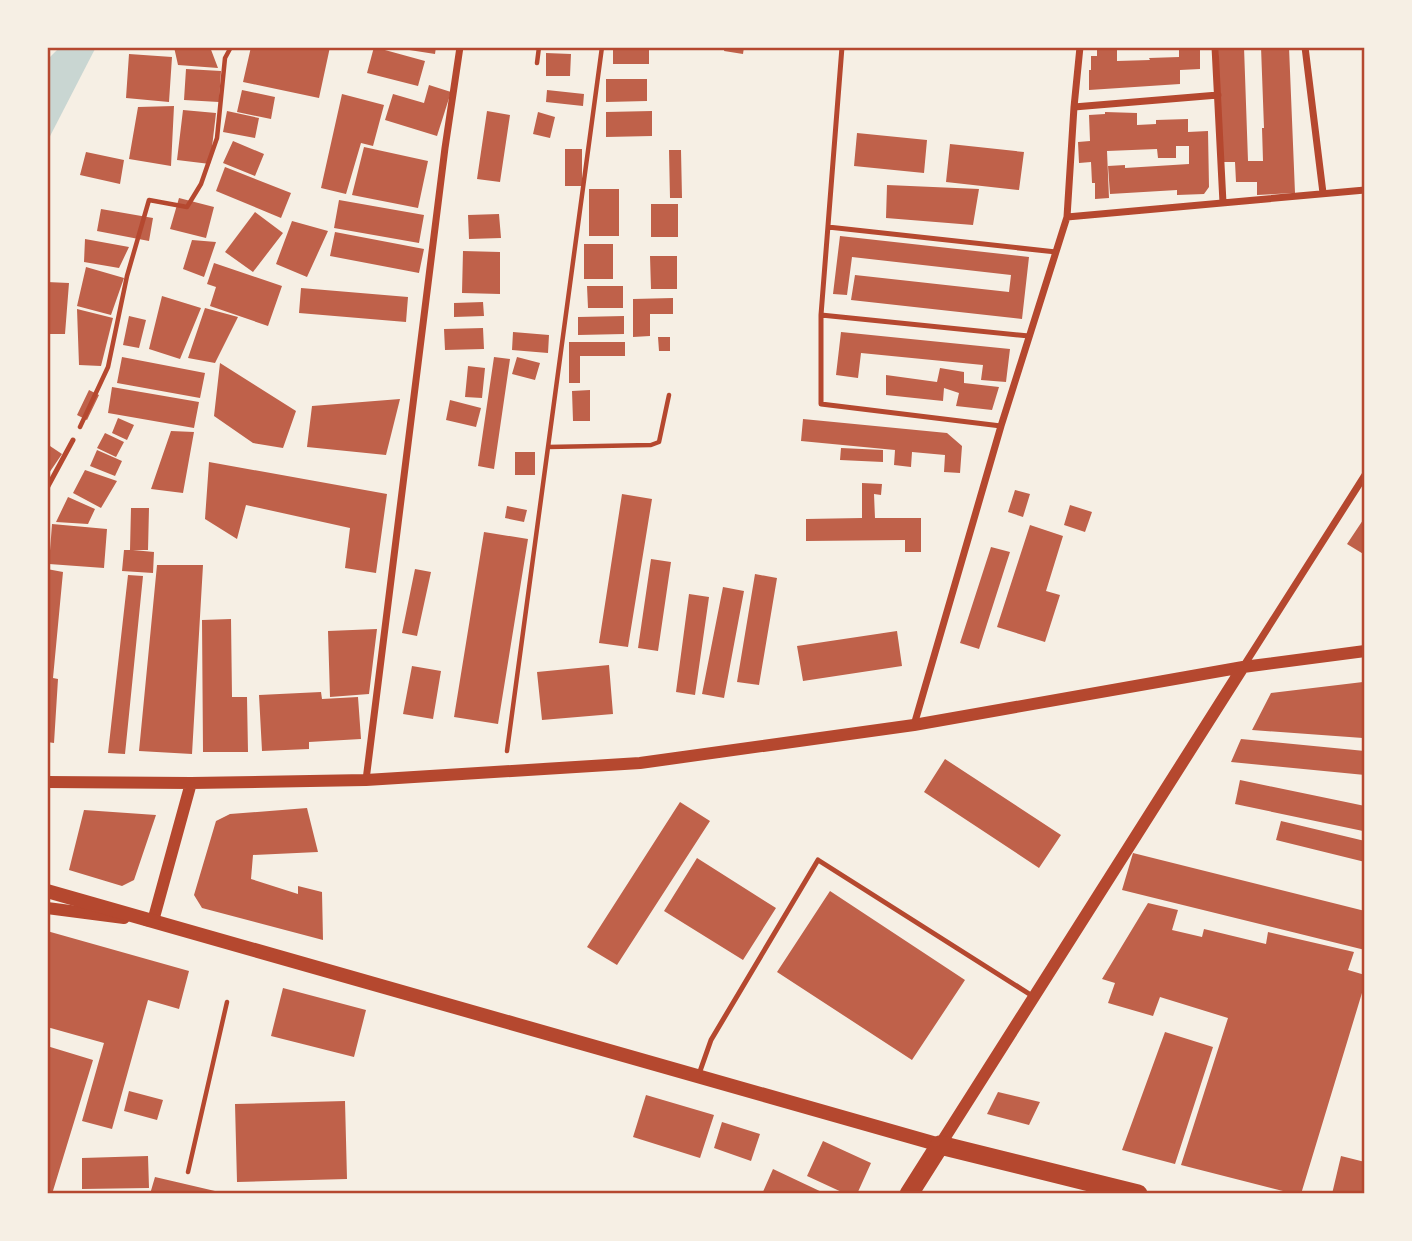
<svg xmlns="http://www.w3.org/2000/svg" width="1412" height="1241" font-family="Rubik,sans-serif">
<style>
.water{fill:#c9d6d2}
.building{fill:#bf614a}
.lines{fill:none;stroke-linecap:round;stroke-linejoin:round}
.path{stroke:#b5482f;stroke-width:4.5}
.service{stroke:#b5482f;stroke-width:5}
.minor{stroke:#b5482f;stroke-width:7}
.tertiary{stroke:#b5482f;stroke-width:12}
.secondary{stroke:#b5482f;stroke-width:14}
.trunk{stroke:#b5482f;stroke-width:19}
.neatline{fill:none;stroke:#b5482f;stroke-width:2.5}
</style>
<rect width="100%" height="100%" fill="#f6efe4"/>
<path class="water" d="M60,47H96L47,142V60Z"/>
<path class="building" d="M174,47H210L218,68L178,65Z
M251,47H330L319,98L243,82Z
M374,47L425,61L418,86L367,73Z
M403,47H436L435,54L403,49Z
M613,47H649V64H613Z
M725,47H744L743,54L724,51Z
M1097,47H1117V61L1150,60L1149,58L1179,57V47H1200V69L1180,70V84L1089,90V70H1091V56H1097Z
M1218,47H1244L1248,161H1263L1262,128H1264L1261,47H1289L1295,193L1257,195V182H1236L1235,162H1222Z
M546,53L571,54L570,76H546Z
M129,54L172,57L169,102L126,98Z
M186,69L221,71L219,102L184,100Z
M606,79H647V101L606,102Z
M429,85L451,92L437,136L385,120L393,94L424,103Z
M242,90L275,97L271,119L237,112Z
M547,90L584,94L583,106L546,102Z
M342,94L384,105L373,146L361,143L346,194L321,188Z
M174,106L171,166L129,159L138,107Z
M183,110L216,113L210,164L177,160Z
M227,111L259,118L255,138L223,132Z
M487,111L510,115L500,182L477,179Z
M652,111V136L606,137V112Z
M538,112L555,117L550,138L533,134Z
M1105,112L1137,113V125L1156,124V120L1188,119V132L1208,131L1209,187L1204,194L1177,195V190L1110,194L1108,166L1125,165V168L1189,164V146H1176V158H1158L1157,149L1107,151L1109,198L1095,199V183H1092L1091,162L1079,163L1078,142L1090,141L1089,115L1105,114Z
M857,133L927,140L924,173L854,166Z
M233,141L264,154L255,176L223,163Z
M950,144L1024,152L1019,190L946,182Z
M364,147L428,161L418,208L352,195Z
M565,149H582V186H565Z
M669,150H681L682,198H670Z
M86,152L124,160L120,184L80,175Z
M225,167L291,193L281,218L216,191Z
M887,185L979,189L973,225L886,218Z
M589,189H619V236H589Z
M179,198L214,207L206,238L170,229Z
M339,200L424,215L419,243L334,228Z
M651,204H678V237H651Z
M101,209L153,218L149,241L97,231Z
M255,212L283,233L253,272L225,252Z
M499,214L501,238L469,239L468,215Z
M292,221L328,231L307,277L276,264Z
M335,232L424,249L419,273L330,256Z
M840,236L1029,257L1022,319L851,300L855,275L1009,292L1011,275L852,257L847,295L833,294Z
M85,239L129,247L119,268L84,262Z
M192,240L216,242L204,277L183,269Z
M584,244H613V279H584Z
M463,251L500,252V294L462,293Z
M650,256H677V289H651Z
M214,263L282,286L268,326L210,306L216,287L207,284Z
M86,267L124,278L111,315L77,306Z
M47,282L69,283L65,334H47Z
M587,286H623V308H588Z
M301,288L408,297L406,322L299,313Z
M162,296L201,308L180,359L149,349Z
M673,298V314H650V336L633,337V299Z
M483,302L484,316L454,317V303Z
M205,308L238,317L215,363L188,358Z
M77,309L113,318L101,366L79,365Z
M129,316L146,320L139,348L123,345Z
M624,316V334L578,335V317Z
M483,328L484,349L445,350L444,329Z
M513,332L549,335L548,353L512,350Z
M841,332L1010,349L1006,382L981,380L983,365L861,353L858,378L836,375Z
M658,337H670V351H659Z
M569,342H625V356H580V383H569Z
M122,357L205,373L200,398L117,383Z
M494,357L510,359L494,469L478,466Z
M517,357L540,363L535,380L512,374Z
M220,363L296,411L283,448L253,443L214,416Z
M468,366L485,368L482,398L465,397Z
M940,368L964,372V383L999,387L992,410L956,406L959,393L944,388L943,401L886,395V375L937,382Z
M112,387L199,402L194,428L108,413Z
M89,390L99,395L87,420L77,415Z
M590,390V421H573L572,391Z
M400,399L386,455L307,447L312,406Z
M450,400L481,408L476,427L446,420Z
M118,418L134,425L127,440L112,433Z
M803,419L947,433L962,446L960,473L944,472L945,455L912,452L911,467L894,465L895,450L801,441Z
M171,431L194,432L183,493L151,489Z
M105,433L124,442L116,457L97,448Z
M47,444L62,454L47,476Z
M841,448L883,450V462L840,460Z
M97,450L122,461L115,476L90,466Z
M515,452H535V475H515Z
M209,462L387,494L376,573L345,568L350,528L246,505L237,539L205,519Z
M85,470L117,481L101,508L73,493Z
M862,483L882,484L881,495L874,494L875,518H921V552H905V540L806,541V519L862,518Z
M1015,490L1030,494L1023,517L1008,512Z
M622,494L652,499L628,647L599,643Z
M68,497L95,509L88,524L56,522Z
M1070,505L1092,512L1085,532L1064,525Z
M507,506L527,510L524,522L505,518Z
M131,508H149L148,550H133L154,552L153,573L122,571L124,550H130Z
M1365,517V555L1347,544Z
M52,524L107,529L104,568L49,564Z
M1030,525L1063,536L1046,591L1060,595L1045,642L997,627Z
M484,532L528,539L498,724L454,717Z
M991,547L1010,552L979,649L960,643Z
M651,559L671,562L658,651L638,648Z
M157,565H203L192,754L139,751Z
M47,569L63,572L53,678L58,679L54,743L47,742Z
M415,569L431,572L417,636L402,633Z
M755,574L777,578L759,685L737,682Z
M128,575L143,576L125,754L108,753Z
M723,587L744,591L724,698L702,694Z
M689,594L709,597L695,695L676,692Z
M231,619L232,697H247L248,752H203L202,620Z
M377,629L369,694L330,697L328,631Z
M897,631L902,666L803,681L797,646Z
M609,665L613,714L542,720L537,672Z
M412,666L441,671L433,719L403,714Z
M1363,682V738L1252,730L1271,693Z
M321,692L322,699L358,697L361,739L309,742V749L262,751L259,695Z
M1241,739L1365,751V775L1231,762Z
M945,759L1061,835L1039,868L924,792Z
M1240,780L1365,806L1363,831L1235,804Z
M680,802L710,821L617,965L587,947Z
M307,808L318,852L253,855L251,879L298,894V886L322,892L323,940L202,908L194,895L216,821L230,814Z
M84,810L156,815L134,880L122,886L69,870Z
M1281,821L1365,841V862L1276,840Z
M1133,853L1365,911V950L1122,890Z
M697,858L776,908L743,960L664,911Z
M830,891L965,980L912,1060L777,972Z
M1148,903L1178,910L1172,930L1202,937L1204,929L1266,944L1268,932L1354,952L1348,970L1365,975V983L1301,1194H1295L1181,1165L1228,1018L1160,997L1153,1016L1108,1003L1115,983L1102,979Z
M47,931L189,971L179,1009L148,1000L112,1129L82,1121L104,1043L47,1027Z
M283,988L366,1010L354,1057L271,1036Z
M1165,1032L1213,1047L1175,1164L1122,1150Z
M47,1046L93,1060L52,1194H47Z
M129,1091L163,1100L157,1120L124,1111Z
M998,1092L1040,1102L1029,1125L987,1114Z
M646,1095L714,1115L700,1158L633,1137Z
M345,1101L347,1179L237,1182L235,1104Z
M722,1122L760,1134L751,1161L714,1148Z
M823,1141L871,1163L857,1194H846L807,1176Z
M148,1156L149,1188L82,1189V1158Z
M1341,1156L1365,1162V1194H1332Z
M773,1169L826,1194H762Z
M155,1177L215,1191L214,1194H150Z"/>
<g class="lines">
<path class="path" d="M537,63L539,47
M80,427L108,367L127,276L149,200L187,207L201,184L217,138L225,58L231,47
M548,447L651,445L659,442L669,395
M507,751L602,47
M188,1172L227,1002"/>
<path class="service" d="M842,47L821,315V404L1001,426
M828,227L1056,252
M821,315L1029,336
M47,488L73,440
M699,1074L711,1040L818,860L1034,997"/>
<path class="minor" d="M1215,47L1223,203
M1305,47L1323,193
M1074,107L1218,95
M1067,217L1365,190
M1243,667L1365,475
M914,725L1001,426L1067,217L1074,107L1080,47
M366,780L445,148L460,47"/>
<path class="tertiary" d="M47,782L191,783L366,780L640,763L914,725L1243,667L1365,651
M47,908L124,918
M146,920L153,921L191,783
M940,1145L1243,667"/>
<path class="secondary" d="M47,891L940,1145"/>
<path class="trunk" d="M909,1194L940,1145L1138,1194"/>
</g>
<rect width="1412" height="1241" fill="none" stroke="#f6efe4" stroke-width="98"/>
<rect x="49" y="49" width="1314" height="1143" class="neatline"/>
</svg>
